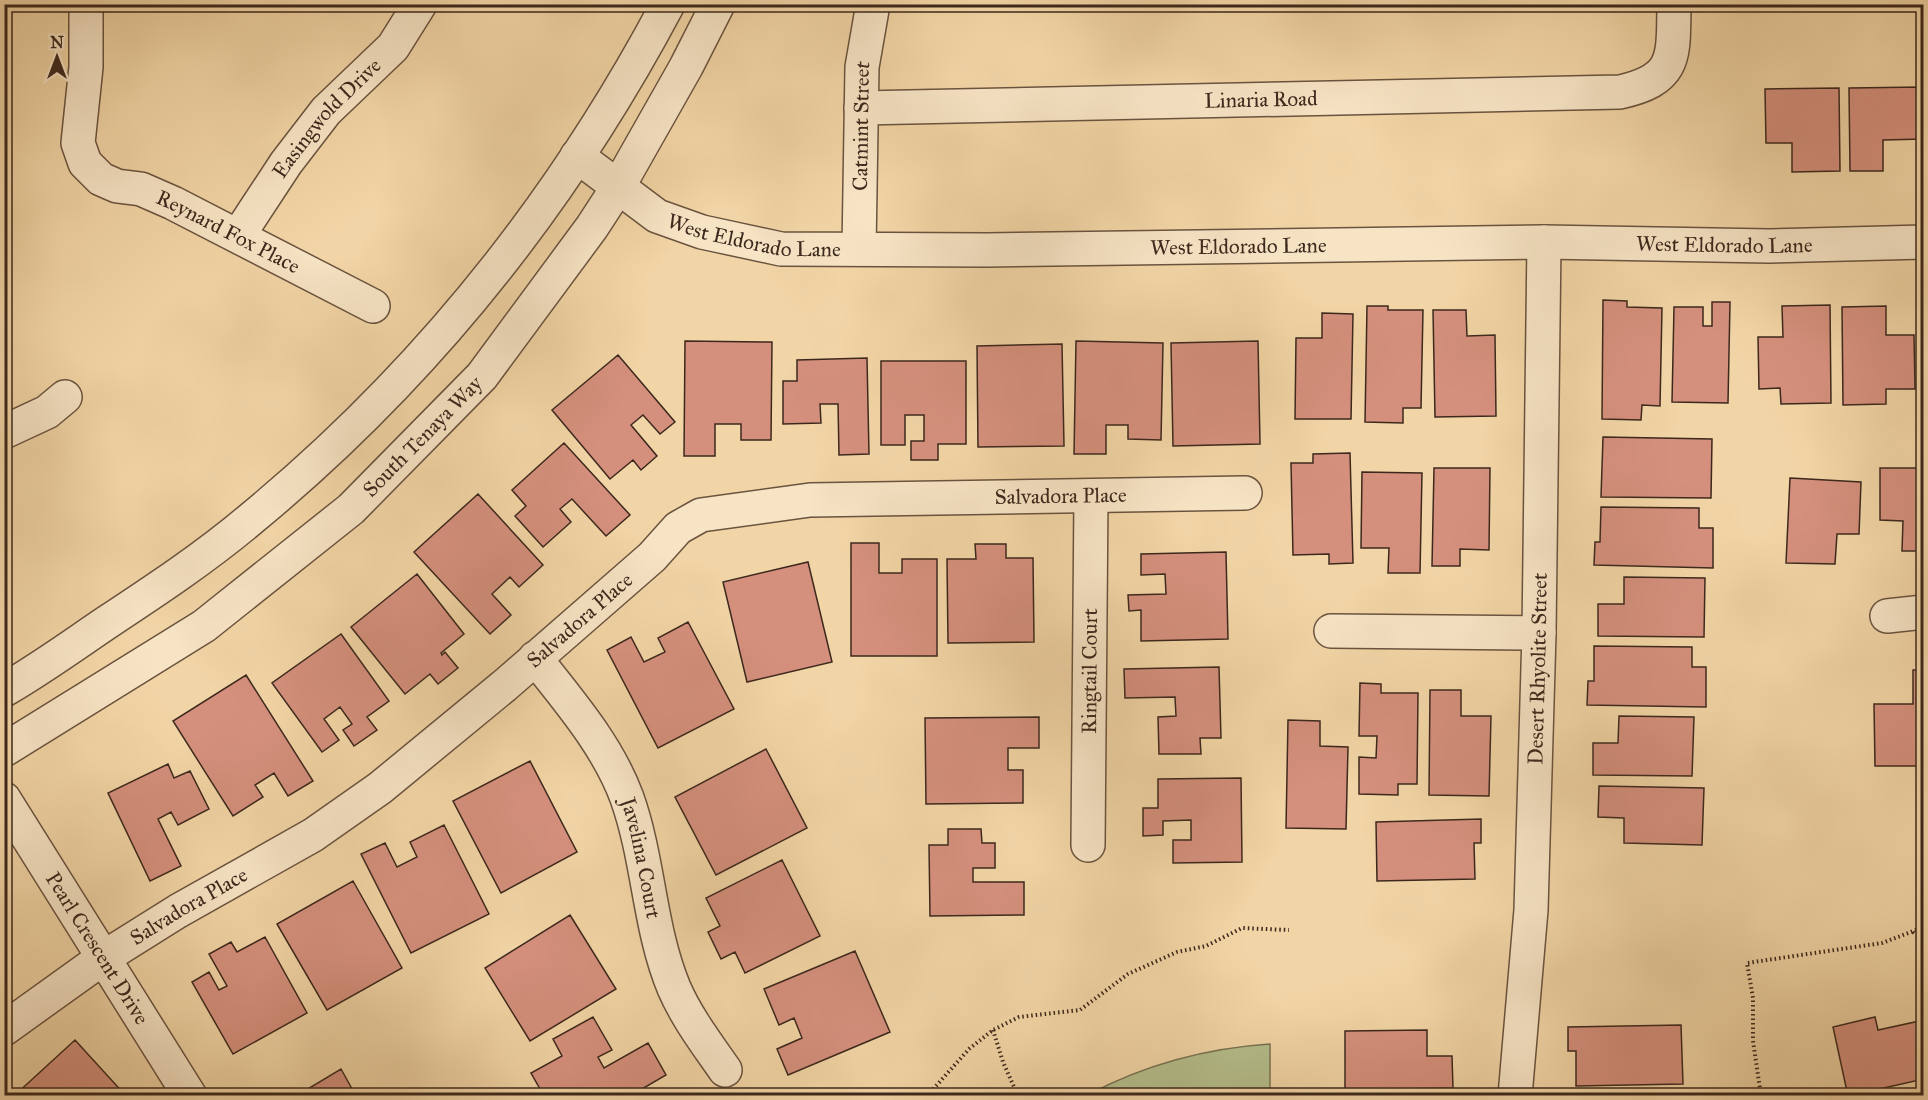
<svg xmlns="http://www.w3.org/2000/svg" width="1928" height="1100" font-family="'IM FELL Great Primer',serif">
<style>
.green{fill:#b4be8c;stroke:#787354;stroke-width:1.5}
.building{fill:#d5907d;stroke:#3c281d;stroke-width:1.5}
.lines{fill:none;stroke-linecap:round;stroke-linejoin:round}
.minor-casing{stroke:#6a533f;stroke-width:36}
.tertiary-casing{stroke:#6a533f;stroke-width:36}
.path{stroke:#3c281d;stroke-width:4;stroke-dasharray:1.5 3;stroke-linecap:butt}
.minor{stroke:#f7e4c5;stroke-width:33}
.tertiary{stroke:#f7e4c5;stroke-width:33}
.labels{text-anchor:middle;stroke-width:4.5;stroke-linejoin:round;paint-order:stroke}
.street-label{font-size:21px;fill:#3c281d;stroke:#f7e4c5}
</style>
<rect width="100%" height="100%" fill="#f2d5a6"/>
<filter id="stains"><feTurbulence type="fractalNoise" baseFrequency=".00333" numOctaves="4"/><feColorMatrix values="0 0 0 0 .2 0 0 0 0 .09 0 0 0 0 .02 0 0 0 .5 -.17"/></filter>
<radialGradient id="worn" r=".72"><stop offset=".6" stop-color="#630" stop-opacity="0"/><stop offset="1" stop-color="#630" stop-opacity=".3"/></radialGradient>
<path class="green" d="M1270,1044V1095H1088C1143,1065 1207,1048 1270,1044Z"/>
<path class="building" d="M1922,87L1923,139L1883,140V171H1850L1849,88Z
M1839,88L1840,171L1792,172V143H1766L1765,89Z
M1603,300L1627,301V307L1662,308L1660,406L1642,405L1641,420L1602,419Z
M1712,302H1730L1728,403L1672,402L1674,307H1703V326H1712Z
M1830,305L1831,403L1781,404L1780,388L1759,389L1758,337H1783L1782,306Z
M1367,306H1388V310H1423L1421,408H1403V423L1365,422Z
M1886,306V335H1914L1915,389H1886V404L1843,405L1842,307Z
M1433,310H1466L1467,336L1495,335L1496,416L1435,417Z
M1322,313L1353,314L1351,419H1295L1296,338H1322Z
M685,341L772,342L771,440H741V424H715V456H684Z
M1076,341L1163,343L1161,440L1128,439V425H1106V454H1074Z
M1258,341L1260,444L1173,446L1171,343Z
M1062,344L1064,446L978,447L977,346Z
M618,355L675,422L660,434L643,415L631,425L657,456L641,470L633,460L610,479L552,410Z
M867,358L869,454L839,455L838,404H820L821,423L783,424V381H797V360Z
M881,361H966V444H938V460H911V441H924V415H905V445H881Z
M1603,437L1712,439L1711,498L1601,497Z
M564,443L630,515L606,536L572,499L560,509L571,522L543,547L515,516L526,506L512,490Z
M1350,453L1353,563L1329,564V554L1293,555L1291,463H1313V454Z
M1434,468H1490L1489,550L1460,549V566H1432Z
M1880,468H1924V551H1902L1903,521L1880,520Z
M1362,472L1422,473L1420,573H1388L1389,548H1361Z
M1790,478L1861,482L1859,534H1837L1835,564L1786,563Z
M478,494L543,565L519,587L510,577L492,594L511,615L490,634L414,552Z
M1601,507L1699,508V528H1713V568L1594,565L1595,542H1600Z
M851,543H879V573H902V559H937V656H851Z
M975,544H1006V558H1033L1034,642L948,643L947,559H976Z
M1226,552L1228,639L1141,641V610L1129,611L1128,595L1166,594L1165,574L1141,575V554Z
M808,562L832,662L747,682L723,582Z
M417,574L464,634L441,653L442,655L445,652L458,668L438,684L430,674L405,694L351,627Z
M1624,577L1705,578L1704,637L1598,636V604H1624Z
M688,622L734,709L658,748L607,650L631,637L644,662L665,652L658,638Z
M341,634L389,701L367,717L377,730L354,746L343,730L352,724L340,707L324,719L339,740L322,752L272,683Z
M1594,646L1692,647V667H1706V707L1587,705L1588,681H1594Z
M1219,667L1221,738H1200L1201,754H1159L1158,717L1176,716L1175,697L1125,698L1124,669Z
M1913,670H1924L1922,766H1875L1874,704H1913Z
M246,675L313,781L288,796L274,773L255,785L263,797L233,816L173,721Z
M1360,683L1381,684V693H1418L1417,784H1398V795L1359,794V757L1376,758L1377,736H1359Z
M1430,690H1461V716H1491L1489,796L1429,795Z
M1619,716L1694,717L1692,776L1593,775V743H1618Z
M1039,717V748H1008V770H1023V803L926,804L925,718Z
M1288,720L1320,721V746L1348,747L1346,829L1286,828Z
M766,749L807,828L716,875L675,797Z
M530,761L577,852L501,893L453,801Z
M168,764L174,778L190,771L209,809L178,825L171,812L158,819L181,866L150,881L108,793Z
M1241,778L1242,862L1173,863V840H1191V820L1163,821V835L1143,836V808H1158V779Z
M1599,786L1704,788L1702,845L1624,843V818L1598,817Z
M1481,819V843H1474L1475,879L1377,881L1376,822Z
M444,825L489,914L411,953L361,854L385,843L397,867L417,857L410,842Z
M948,829H981L982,843H995V868H973V882H1024V915L930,916L929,845H948Z
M782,860L820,936L745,973L735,952L721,959L708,932L720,926L706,898Z
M353,881L402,968L327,1010L277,924Z
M570,915L616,989L530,1041L485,968Z
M265,937L307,1013L233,1054L192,982L209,972L219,990L227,986L209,954L231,942L237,952Z
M855,951L890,1032L788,1075L777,1049L802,1038L794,1018L779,1025L764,989Z
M593,1017L612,1050L598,1057L604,1068L648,1043L666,1075L630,1096H544L531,1073L562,1056L553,1039Z
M1875,1017L1878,1030L1924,1020V1050H1920L1924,1079L1848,1096L1833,1027Z
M1681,1025L1683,1084L1576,1086V1051H1568V1027Z
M1427,1030V1056H1452L1453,1088L1345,1090V1031Z
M75,1040L126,1096H14Z
M341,1069L356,1096H296Z"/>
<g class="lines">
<g class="minor-casing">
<g id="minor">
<path id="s1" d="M86,4V67L78,143L85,163L101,179L117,186L141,189L173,203L373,306"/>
<path id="s2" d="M861,108L1620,92C1678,79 1673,56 1674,4"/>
<path id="s3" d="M577,156L657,216L702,232L781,249L987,250L1544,242L1769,246L1924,242"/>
<path id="s4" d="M238,236L286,163L326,111L393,47L420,4"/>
<path id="s5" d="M859,249L862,67L873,4"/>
<path d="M4,432L47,412L65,397"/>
<path d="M1887,616L1924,612"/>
<path d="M1331,631L1539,633"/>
<path id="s6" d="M535,658C569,701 608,746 627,798C649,860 649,928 674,988C687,1018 707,1044 725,1070"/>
<path id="s7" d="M4,799L190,1096"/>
<path id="s8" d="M1088,845L1091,496"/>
<path id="s9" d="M4,1029L103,958L178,911L313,835L380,788L504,686L652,557L678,528L701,515L810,500L1245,493"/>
<path id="s10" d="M1515,1096L1531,910L1539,633L1544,242"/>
</g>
</g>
<g class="tertiary-casing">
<g id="tertiary">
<path d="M4,690C39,670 72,646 106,623C156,590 206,557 252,518C424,376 563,202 668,4"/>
<path id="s11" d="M4,750L204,626L351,509L482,376L592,227L618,187L686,67L718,4"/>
</g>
</g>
<path class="path" d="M1913,932L1924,941
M993,1030L1003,1062L1018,1096
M927,1096L969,1049L993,1030L1019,1017L1080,1010L1128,974L1177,952L1206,946L1242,928L1289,930
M1761,1096L1753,1041V998L1747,963L1882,943L1924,927"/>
<use href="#minor" class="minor"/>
<use href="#tertiary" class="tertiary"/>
</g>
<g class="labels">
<g class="street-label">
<text dy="7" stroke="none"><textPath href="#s2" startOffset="400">Linaria Road</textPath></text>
<text dy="7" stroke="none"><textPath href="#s4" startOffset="148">Easingwold Drive</textPath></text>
<text dy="7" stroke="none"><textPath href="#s5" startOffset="123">Catmint Street</textPath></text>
<text dy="7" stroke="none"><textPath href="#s3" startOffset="200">West Eldorado Lane</textPath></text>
<text dy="7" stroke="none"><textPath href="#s1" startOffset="322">Reynard Fox Place</textPath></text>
<text dy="7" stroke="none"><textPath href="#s3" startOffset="1172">West Eldorado Lane</textPath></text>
<text dy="7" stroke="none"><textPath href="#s3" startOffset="686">West Eldorado Lane</textPath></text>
<text dy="7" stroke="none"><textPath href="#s11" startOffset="525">South Tenaya Way</textPath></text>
<text dy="7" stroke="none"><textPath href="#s9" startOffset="1230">Salvadora Place</textPath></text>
<text dy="7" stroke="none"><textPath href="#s9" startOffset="708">Salvadora Place</textPath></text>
<text dy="7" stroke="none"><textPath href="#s10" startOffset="428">Desert Rhyolite Street</textPath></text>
<text dy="7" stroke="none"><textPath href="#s8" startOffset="174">Ringtail Court</textPath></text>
<text dy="7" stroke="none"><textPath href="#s6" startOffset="230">Javelina Court</textPath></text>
<text dy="7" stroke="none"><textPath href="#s9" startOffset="222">Salvadora Place</textPath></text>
<text dy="7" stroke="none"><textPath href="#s7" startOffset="176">Pearl Crescent Drive</textPath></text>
</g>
</g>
<rect width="1928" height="1100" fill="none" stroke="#f2d5a6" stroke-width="24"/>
<rect x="6" y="6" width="1916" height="1088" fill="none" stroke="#3c281d" stroke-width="3"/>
<rect x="12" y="12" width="1904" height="1076" fill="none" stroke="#3c281d" stroke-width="1.5"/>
<g transform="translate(57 57)" stroke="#f7e4c5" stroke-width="4.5" paint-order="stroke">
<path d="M0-4.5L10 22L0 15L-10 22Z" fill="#3c281d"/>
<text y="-9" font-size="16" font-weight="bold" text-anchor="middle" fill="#3c281d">N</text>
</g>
<rect width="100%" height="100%" filter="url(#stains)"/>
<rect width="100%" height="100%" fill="url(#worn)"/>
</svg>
